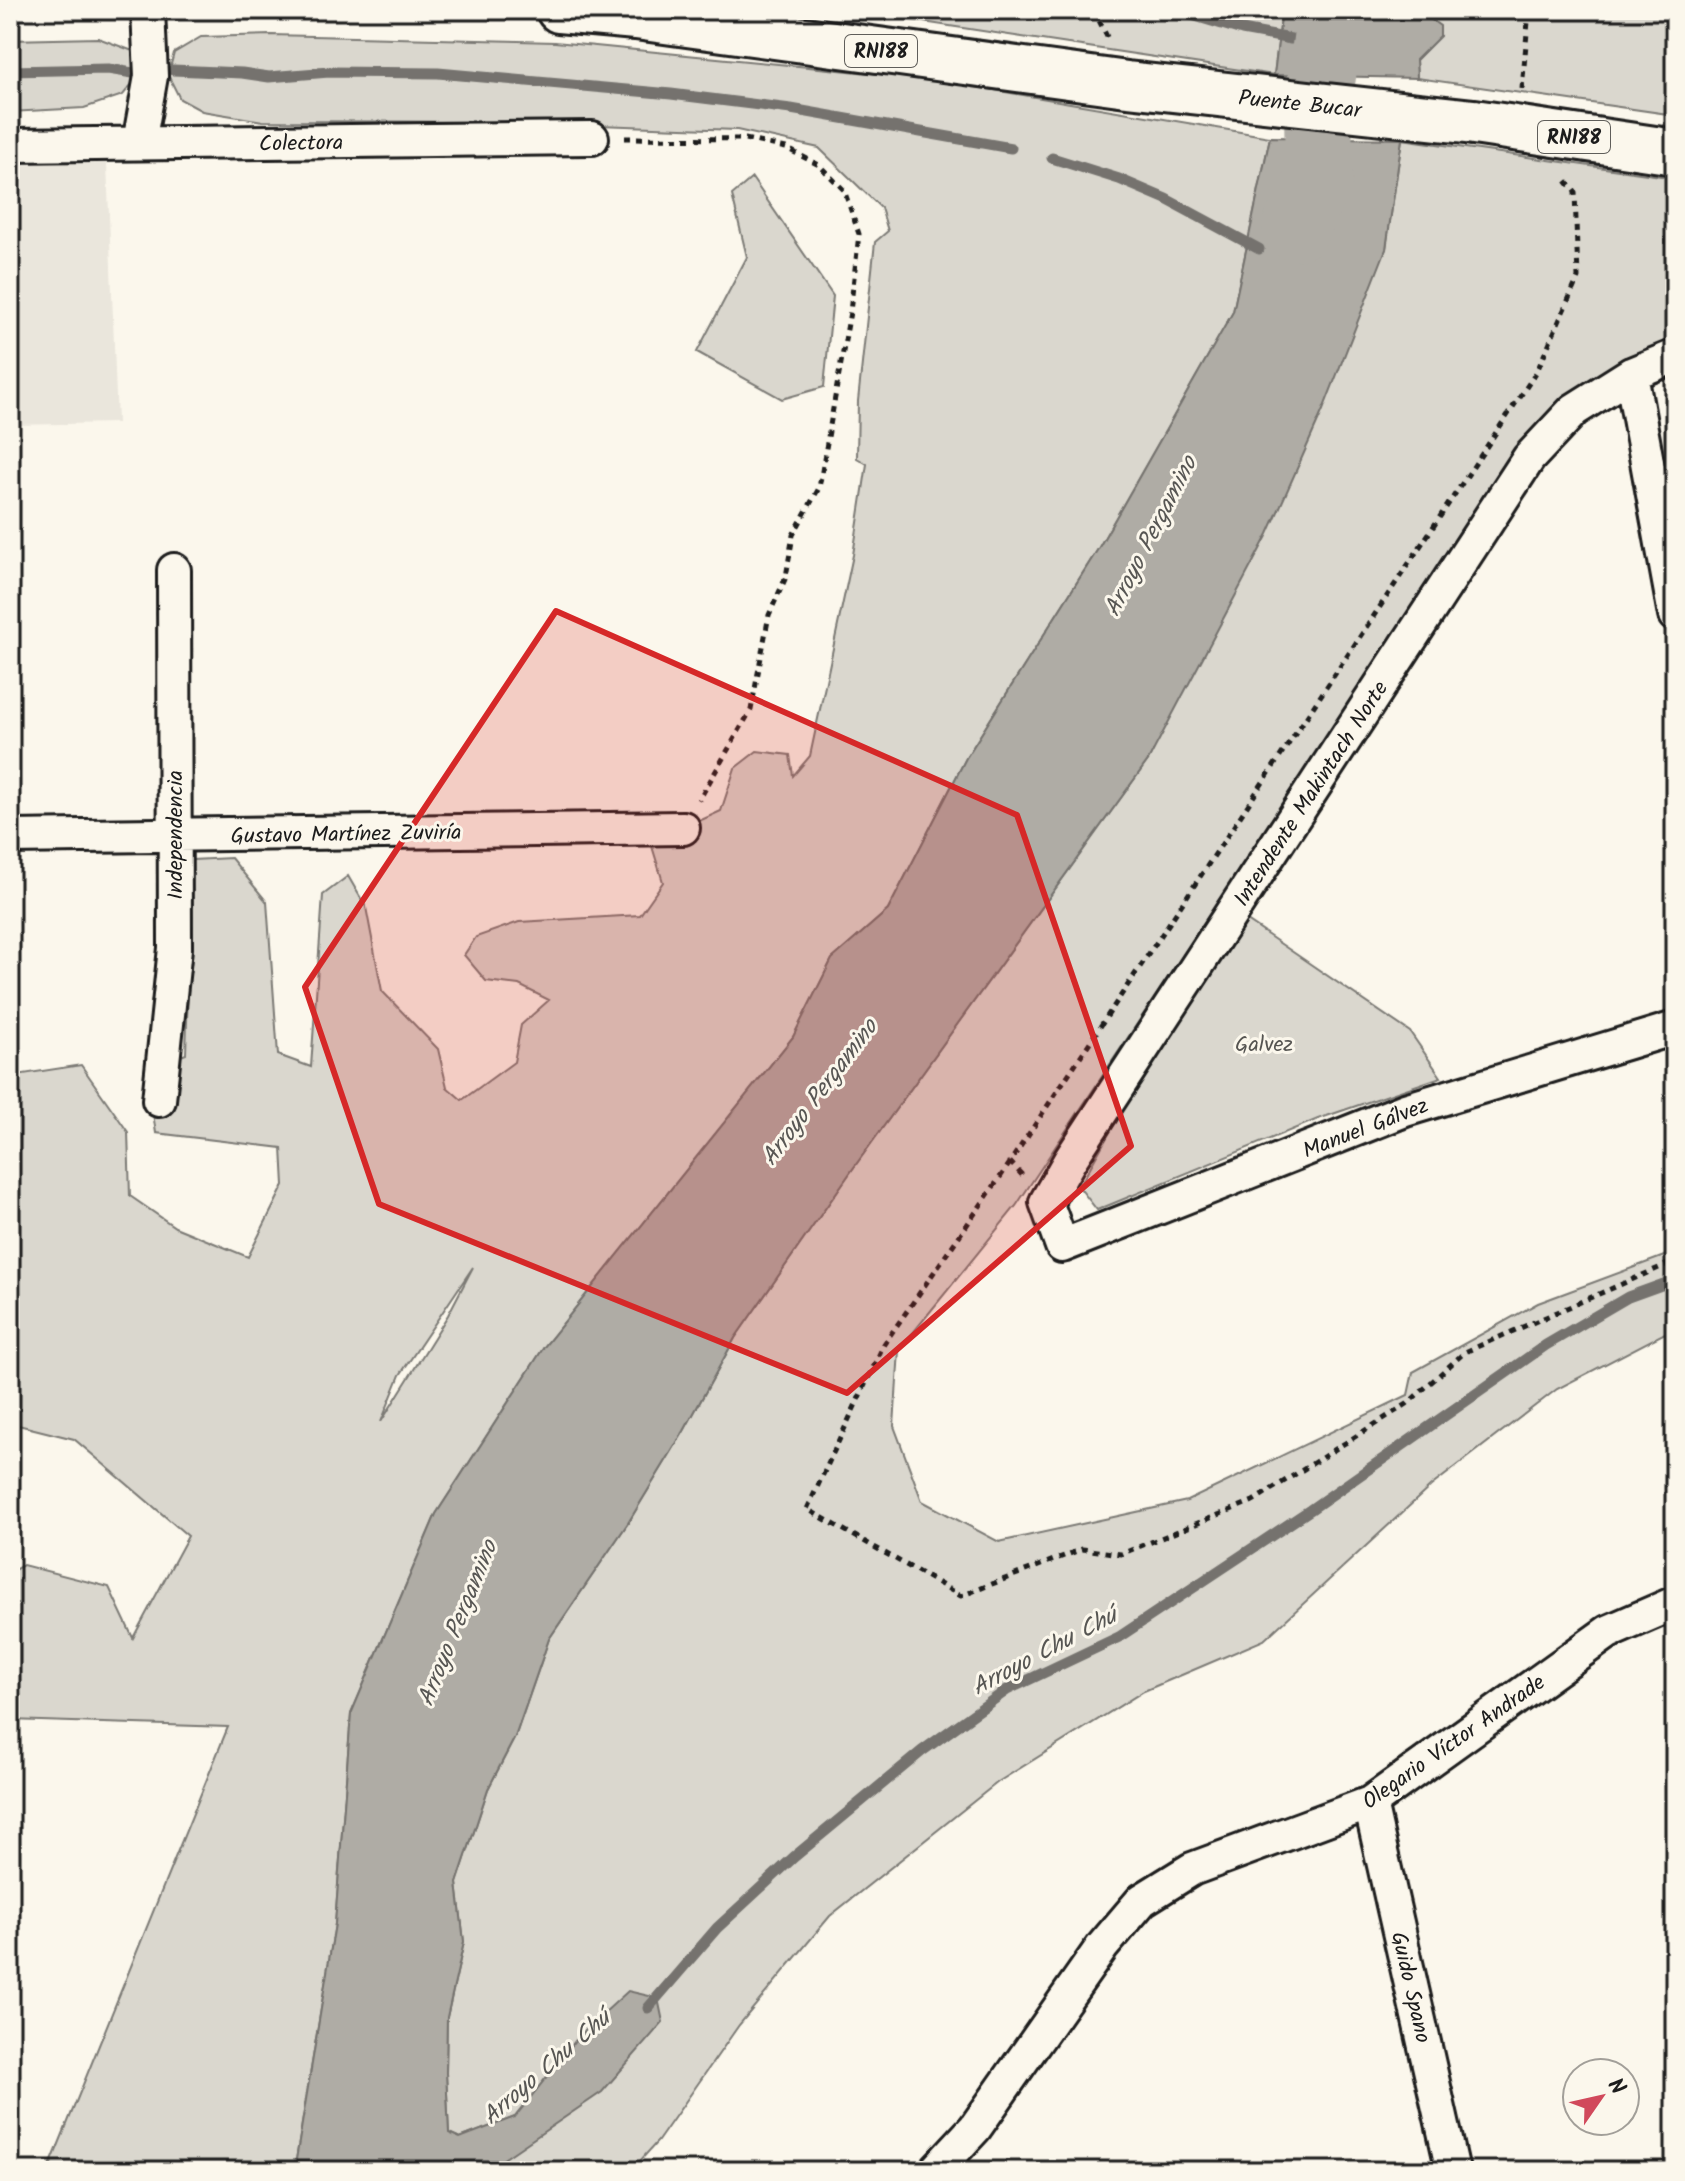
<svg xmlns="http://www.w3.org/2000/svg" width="1685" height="2181" font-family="Kalam,sans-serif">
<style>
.built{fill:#eae6dc}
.green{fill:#dad7ce;stroke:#7b7a75;stroke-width:2;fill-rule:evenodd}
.water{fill:#afaca5;stroke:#74726e;stroke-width:2}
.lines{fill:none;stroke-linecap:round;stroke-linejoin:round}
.stream{stroke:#74726e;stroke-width:11}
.river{stroke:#afaca5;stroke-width:68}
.minor-casing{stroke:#1c1c1c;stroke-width:38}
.trunk-casing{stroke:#1c1c1c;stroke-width:50}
.path{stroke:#1c1c1c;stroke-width:5;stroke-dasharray:6 6;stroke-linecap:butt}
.minor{stroke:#fbf7ec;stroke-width:32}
.trunk{stroke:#fbf7ec;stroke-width:44}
.trunk-bridge-casing{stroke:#1c1c1c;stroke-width:50;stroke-linecap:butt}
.trunk-bridge{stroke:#fbf7ec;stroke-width:44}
.marked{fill:#d62828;fill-opacity:0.2;stroke:#d62828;stroke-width:6;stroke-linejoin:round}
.labels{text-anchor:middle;stroke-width:6;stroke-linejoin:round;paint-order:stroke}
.shield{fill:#fbf7ec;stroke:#5f5e5a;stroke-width:2}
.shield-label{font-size:20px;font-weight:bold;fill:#1c1c1c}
.street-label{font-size:22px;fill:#1c1c1c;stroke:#fbf7ec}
.park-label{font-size:22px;fill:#555451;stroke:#fbf7ec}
.water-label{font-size:24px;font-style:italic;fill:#575653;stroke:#fbf7ec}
</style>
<rect width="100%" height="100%" fill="#fbf7ec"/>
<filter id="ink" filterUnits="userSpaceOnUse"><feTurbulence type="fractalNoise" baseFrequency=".0125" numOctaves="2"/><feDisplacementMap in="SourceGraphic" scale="16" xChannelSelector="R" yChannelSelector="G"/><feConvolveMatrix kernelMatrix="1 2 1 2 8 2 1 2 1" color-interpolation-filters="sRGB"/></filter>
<g filter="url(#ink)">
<path class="built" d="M107,163L117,423L10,425V164Z"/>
<path class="green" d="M844,10H1282L1274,75Z
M1431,10H1675V115L1417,78L1416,60L1440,35L1429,19Z
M271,35L555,42L929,79L1270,137L1233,312L1098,549L966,758L888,910L832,959L793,1037L544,1347L436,1514L351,1714L335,1924L296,2160L290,2171H48L228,1727L10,1720V1572L23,1565L109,1587L133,1638L188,1536L74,1439L10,1423V1076L81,1065L128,1132L130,1196L175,1227L248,1257L284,1185L282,1148L156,1133L146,1069L186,1054L192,860L231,858L267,902L278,1055L311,1067L323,895L348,876L366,907L382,991L438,1049L447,1087L462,1100L514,1062L521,1025L549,1000L519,985L486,981L464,955L476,937L519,922L640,915L663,882L651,843L721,811L735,768L757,751L790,755L793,776L810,756L853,555L867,464L857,458L858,401L875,242L888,231L881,208L819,148L737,130L515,122L263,121L202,111L180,99L168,75L174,53L201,37ZM473,1267L448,1315L381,1422L400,1375Z
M98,38L133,51L141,73L123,95L84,108L10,112V40Z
M1402,139L1675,178V340L1661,344L1574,397L1505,470L1016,1206L899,1350L894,1426L922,1501L999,1542L1187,1501L1408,1395L1413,1372L1538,1303L1675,1252V1328L1557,1389L1431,1486L1264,1640L1144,1691L998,1782L830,1916L739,2025L658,2141L631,2171H486L500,2160L580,2035L515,2117L460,2138L449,2133L446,2073L447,2017L464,1942L457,1883L488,1789L515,1737L549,1639L628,1523L684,1431L735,1338L852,1170L1149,759L1386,249Z
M752,178L833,296L824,387L782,399L697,352L747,257L732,195Z
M1234,912L1410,1032L1441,1077L1318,1119L1097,1210L1079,1187Z"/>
<path class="water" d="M1282,10H1431L1429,18L1440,26V36L1416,60L1417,78L1274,75Z
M1270,137L1402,139L1386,249L1323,410L1268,534L1149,759L852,1170L735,1338L684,1431L628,1523L549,1639L515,1737L488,1789L457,1883L464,1942L447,2017L446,2073L449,2133L460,2138L515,2117L580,2035L628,1991L658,1998L663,2022L602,2092L486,2171H290L296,2160L335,1924L351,1714L436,1514L544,1347L793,1037L832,959L888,910L966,758L1098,549L1233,312Z"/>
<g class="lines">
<path class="stream" d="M1175,10L1242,30L1291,39
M173,70L242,73L269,77L329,72L438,73L671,94L791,109L1011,148
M10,71L108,69L133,73
M1052,158L1119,179L1166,199L1259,249
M648,2008L717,1928L794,1857L922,1751L1007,1690L1119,1637L1310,1510L1546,1345L1628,1297L1675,1280"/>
<path class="river" d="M1296,227L1319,178L1318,105L1331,10"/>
<g class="minor-casing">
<path id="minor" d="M139,143L151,76L148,10
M10,145L592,138
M1675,356L1631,374L1574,410L1529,458L1070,1160L1046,1202L1062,1246L1405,1110L1675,1028
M1631,374L1675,615
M10,837L683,828
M159,1100L175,948L174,570
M1370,1803L1453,2171
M935,2171L975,2128L1102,1947L1142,1900L1192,1869L1370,1803L1608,1632L1675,1603"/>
</g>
<g class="trunk-casing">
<path id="trunk" d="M559,10L636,17L1127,84L1318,105
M1474,122L1675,152"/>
</g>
<path class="path" d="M1094,10L1109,41
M1522,89L1529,10
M625,138L745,139L786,148L819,165L844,190L859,234L850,312L819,488L793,535L786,577L769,615L751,710L699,800
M1010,1163L884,1344L807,1509L961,1596L1082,1549L1121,1554L1253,1501L1407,1404L1465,1352L1675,1261
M1022,1175L1010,1162L1537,371L1578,278L1575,192L1564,178"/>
<use href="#minor" class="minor"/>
<use href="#trunk" class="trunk"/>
<g class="trunk-bridge-casing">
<path id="trunk-bridge" d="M1318,105L1474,122"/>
</g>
<use href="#trunk-bridge" class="trunk-bridge"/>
</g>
</g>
<path class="marked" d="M556,611L1017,815L1131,1146L847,1393L379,1204L305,987Z"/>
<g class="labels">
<g class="shield">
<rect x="845" y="35" width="72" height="32" rx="6"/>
<rect x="1538" y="121" width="72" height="32" rx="6"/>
</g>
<g class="shield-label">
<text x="881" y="58">RN188</text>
<text x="1574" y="144">RN188</text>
</g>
<g class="street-label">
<text transform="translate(1300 103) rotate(6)" y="8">Puente Bucar</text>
<text transform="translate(301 142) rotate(-1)" y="8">Colectora</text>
<text transform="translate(1310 793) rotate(-57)" y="8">Intendente Makintach Norte</text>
<text transform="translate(346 833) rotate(-1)" y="8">Gustavo Martínez Zuviría</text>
<text transform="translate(174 835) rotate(-90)" y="8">Independencia</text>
<text transform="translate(1365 1127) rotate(-21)" y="8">Manuel Gálvez</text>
<text transform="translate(1453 1741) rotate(-35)" y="8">Olegario Víctor Andrade</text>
<text transform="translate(1412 1987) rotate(77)" y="8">Guido Spano</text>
</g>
<g class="park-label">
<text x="1264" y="1051">Galvez</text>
</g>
<g class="water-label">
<text transform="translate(1150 536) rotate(-63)" y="8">Arroyo Pergamino</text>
<text transform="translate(819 1092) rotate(-53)" y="8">Arroyo Pergamino</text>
<text transform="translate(457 1623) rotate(-68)" y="8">Arroyo Pergamino</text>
<text transform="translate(1044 1651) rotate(-28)" y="8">Arroyo Chu Chú</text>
<text transform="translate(546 2067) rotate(-41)" y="8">Arroyo Chu Chú</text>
</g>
</g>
<rect width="1685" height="2181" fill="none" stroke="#fbf7ec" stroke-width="40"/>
<rect x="20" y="20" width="1645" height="2141" fill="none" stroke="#1c1c1c" stroke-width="3" filter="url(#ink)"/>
<g transform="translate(1601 2097) rotate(56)"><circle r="38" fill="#fbf7ec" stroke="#a29f99" stroke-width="2"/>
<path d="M0-6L14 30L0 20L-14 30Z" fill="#d1495b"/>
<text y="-12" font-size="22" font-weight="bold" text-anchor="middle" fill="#1c1c1c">N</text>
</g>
</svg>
